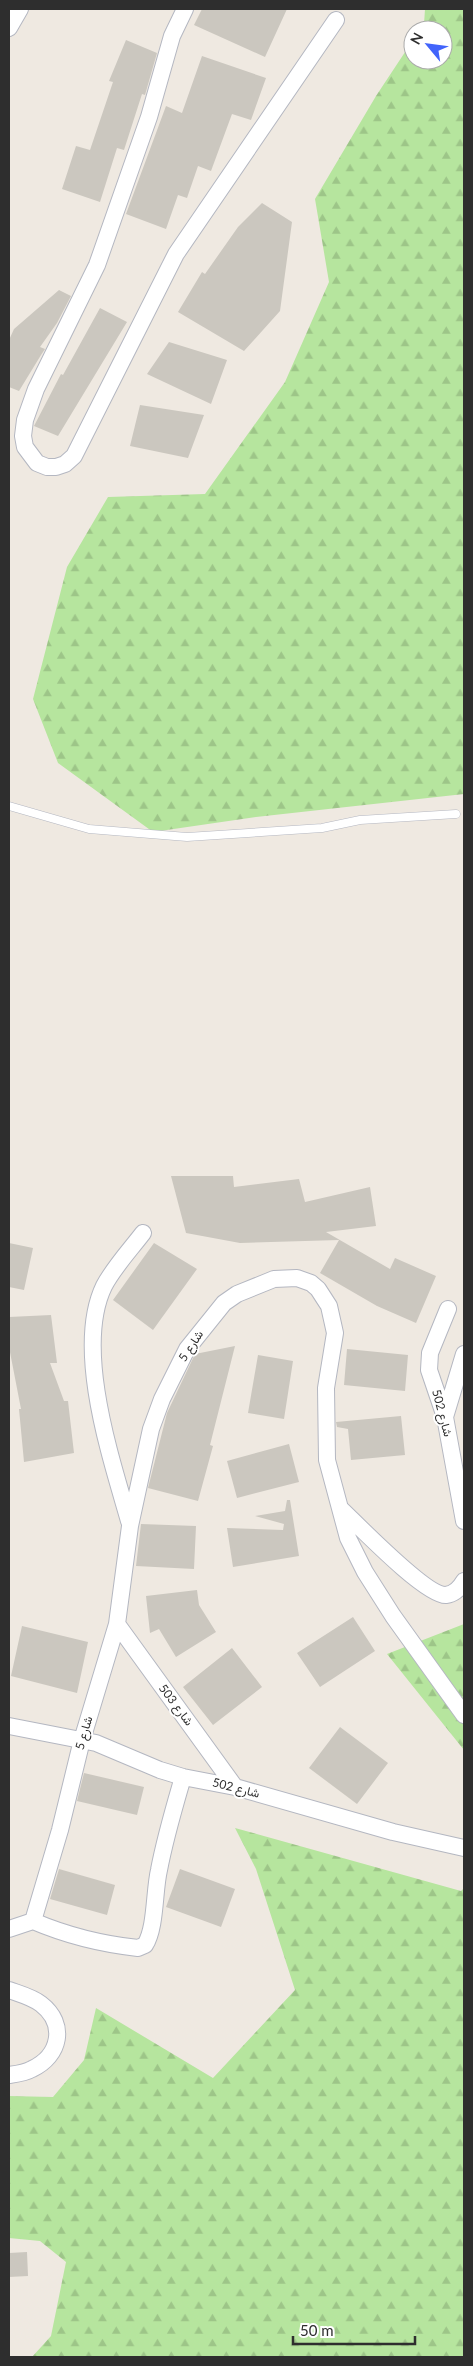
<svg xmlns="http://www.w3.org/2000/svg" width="473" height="2366" font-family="Lato,Vazirmatn,sans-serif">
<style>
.forest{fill:url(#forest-firs)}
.building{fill:#cbc7bf}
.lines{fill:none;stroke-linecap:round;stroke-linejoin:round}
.lane-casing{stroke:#b4b7c1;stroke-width:9}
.street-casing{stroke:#b4b7c1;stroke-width:18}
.lane{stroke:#fff;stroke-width:8}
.street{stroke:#fff;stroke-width:16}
.labels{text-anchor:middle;stroke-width:4;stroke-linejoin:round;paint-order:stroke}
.street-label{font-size:12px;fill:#2e2e2e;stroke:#fff}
</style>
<defs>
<pattern id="forest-firs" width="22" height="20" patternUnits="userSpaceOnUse" patternTransform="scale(1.25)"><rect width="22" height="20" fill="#b6e59e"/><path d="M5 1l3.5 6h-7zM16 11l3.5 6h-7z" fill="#9dc588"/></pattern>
</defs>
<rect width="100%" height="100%" fill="#efe9e1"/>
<path class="forest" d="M425,9H464V794L256,817L153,832L58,763L33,699L67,567L108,497L205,494L285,382L329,282L315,199L376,96L413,40V60H443V30H420L424,24Z
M464,1624V1750L387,1654Z
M235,1828L461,1891L464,1888V2357H32L51,2336L66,2262L40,2241L9,2238V2096L53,2097L84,2060L96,2008L213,2078L295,1990L256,1869Z"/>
<path class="building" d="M202,9H287L265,57L194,25Z
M126,40L157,53L145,95L142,94L124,150L117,148L100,202L62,189L76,146L90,150L113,82L109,81Z
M202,56L266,78L251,120L232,114L211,171L198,166L187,198L178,195L166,229L126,214L166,106L182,113Z
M262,203L292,222L280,311L244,351L178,312L202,272L205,274L238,227Z
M59,290L71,296L57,323L40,347L45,349L41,355L19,391L9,387V340L14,329Z
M100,308L127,322L58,436L34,426L61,374L63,375Z
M169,342L227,360L211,404L147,374Z
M140,405L204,415L188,458L130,446Z
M171,1176H233L234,1187L299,1179L305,1202L370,1187L376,1226L326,1232L390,1269L395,1258L436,1276L416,1323L377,1306L320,1273L339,1240L240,1243L186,1233Z
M9,1243L33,1248L24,1290L9,1287Z
M154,1243L197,1269L153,1330L113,1300Z
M51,1315L57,1363H50L64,1401H68L74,1453L24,1462L19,1409H21L9,1347V1317Z
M235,1346L210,1445L213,1446L198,1501L148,1488L167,1413L195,1354Z
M347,1349L408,1355L405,1391L344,1385Z
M258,1355L293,1361L284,1419L248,1413Z
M401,1416L405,1455L351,1460L348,1429L337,1427L336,1422Z
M289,1444L299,1482L237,1498L227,1461Z
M287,1500H290L299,1556L233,1567L227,1528L283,1530L284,1524L255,1516L285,1511Z
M141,1524L196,1526L194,1569L136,1566Z
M197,1590L199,1605L216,1632L176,1657L159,1629L150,1633L146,1596Z
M353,1617L375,1651L320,1687L297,1653Z
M22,1626L88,1642L77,1693L11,1676Z
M232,1648L262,1687L213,1725L183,1687Z
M340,1727L388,1763L357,1804L309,1768Z
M84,1773L144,1787L137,1815L77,1801Z
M59,1869L115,1885L107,1915L50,1899Z
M180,1869L235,1889L221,1927L166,1907Z
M27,2252L28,2276L9,2277V2253Z"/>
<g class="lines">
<g class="lane-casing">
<path id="lane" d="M9,806L89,829L187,837L322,828L360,820L456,814"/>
</g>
<g class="street-casing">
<path id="street" d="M185,9L172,36L149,117L97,265L36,389L25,420L23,436L25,447L37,463L47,467H56L65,464L74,456L176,254L336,20
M9,28L20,9
M448,1309L430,1353L429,1370L445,1417L464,1521
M445,1417L464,1354
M341,1509C358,1525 426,1596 446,1595C454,1594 460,1588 464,1581
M129,1521C111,1458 74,1348 104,1286C114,1267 130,1250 143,1233
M117,1624L235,1787
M9,1726L96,1743L160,1770L183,1777L235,1787L393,1832L464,1848
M33,1921L60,1830L82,1740L117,1624L130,1526L151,1429L162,1399L187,1349L224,1303L237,1294L274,1279L297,1278L311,1283L318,1289L329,1306L335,1333L326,1388L327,1460L348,1538L365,1572L393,1616L464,1715
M33,1921C68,1936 101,1944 138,1948L145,1945C156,1928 154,1891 159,1870C165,1838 174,1808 183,1777
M9,1929L33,1921
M9,1990C20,1994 32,1997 41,2004C67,2024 60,2056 32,2069C25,2073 16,2074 9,2075"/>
</g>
<use href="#lane" class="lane"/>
<use href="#street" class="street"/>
</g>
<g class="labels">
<g class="street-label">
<text transform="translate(191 1346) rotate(-57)" y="4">شارع 5</text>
<text transform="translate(442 1413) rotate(75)" y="4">شارع 502</text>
<text transform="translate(176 1705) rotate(53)" y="4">شارع 503</text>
<text transform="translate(84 1733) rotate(-74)" y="4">شارع 5</text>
<text transform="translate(236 1788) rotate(14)" y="4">شارع 502</text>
</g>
</g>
<rect width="473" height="2366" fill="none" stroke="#2e2e2e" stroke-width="20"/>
<g transform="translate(428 45) rotate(299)"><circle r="24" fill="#ffffff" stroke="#ababab"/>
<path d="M0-4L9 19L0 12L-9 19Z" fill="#4264fb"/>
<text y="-8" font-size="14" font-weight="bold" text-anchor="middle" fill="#2e2e2e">N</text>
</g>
<path d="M293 2336v8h122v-8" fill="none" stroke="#2e2e2e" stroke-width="2.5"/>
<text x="300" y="2336" font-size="15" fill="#2e2e2e" stroke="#ffffff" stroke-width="4" paint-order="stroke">50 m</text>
</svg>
